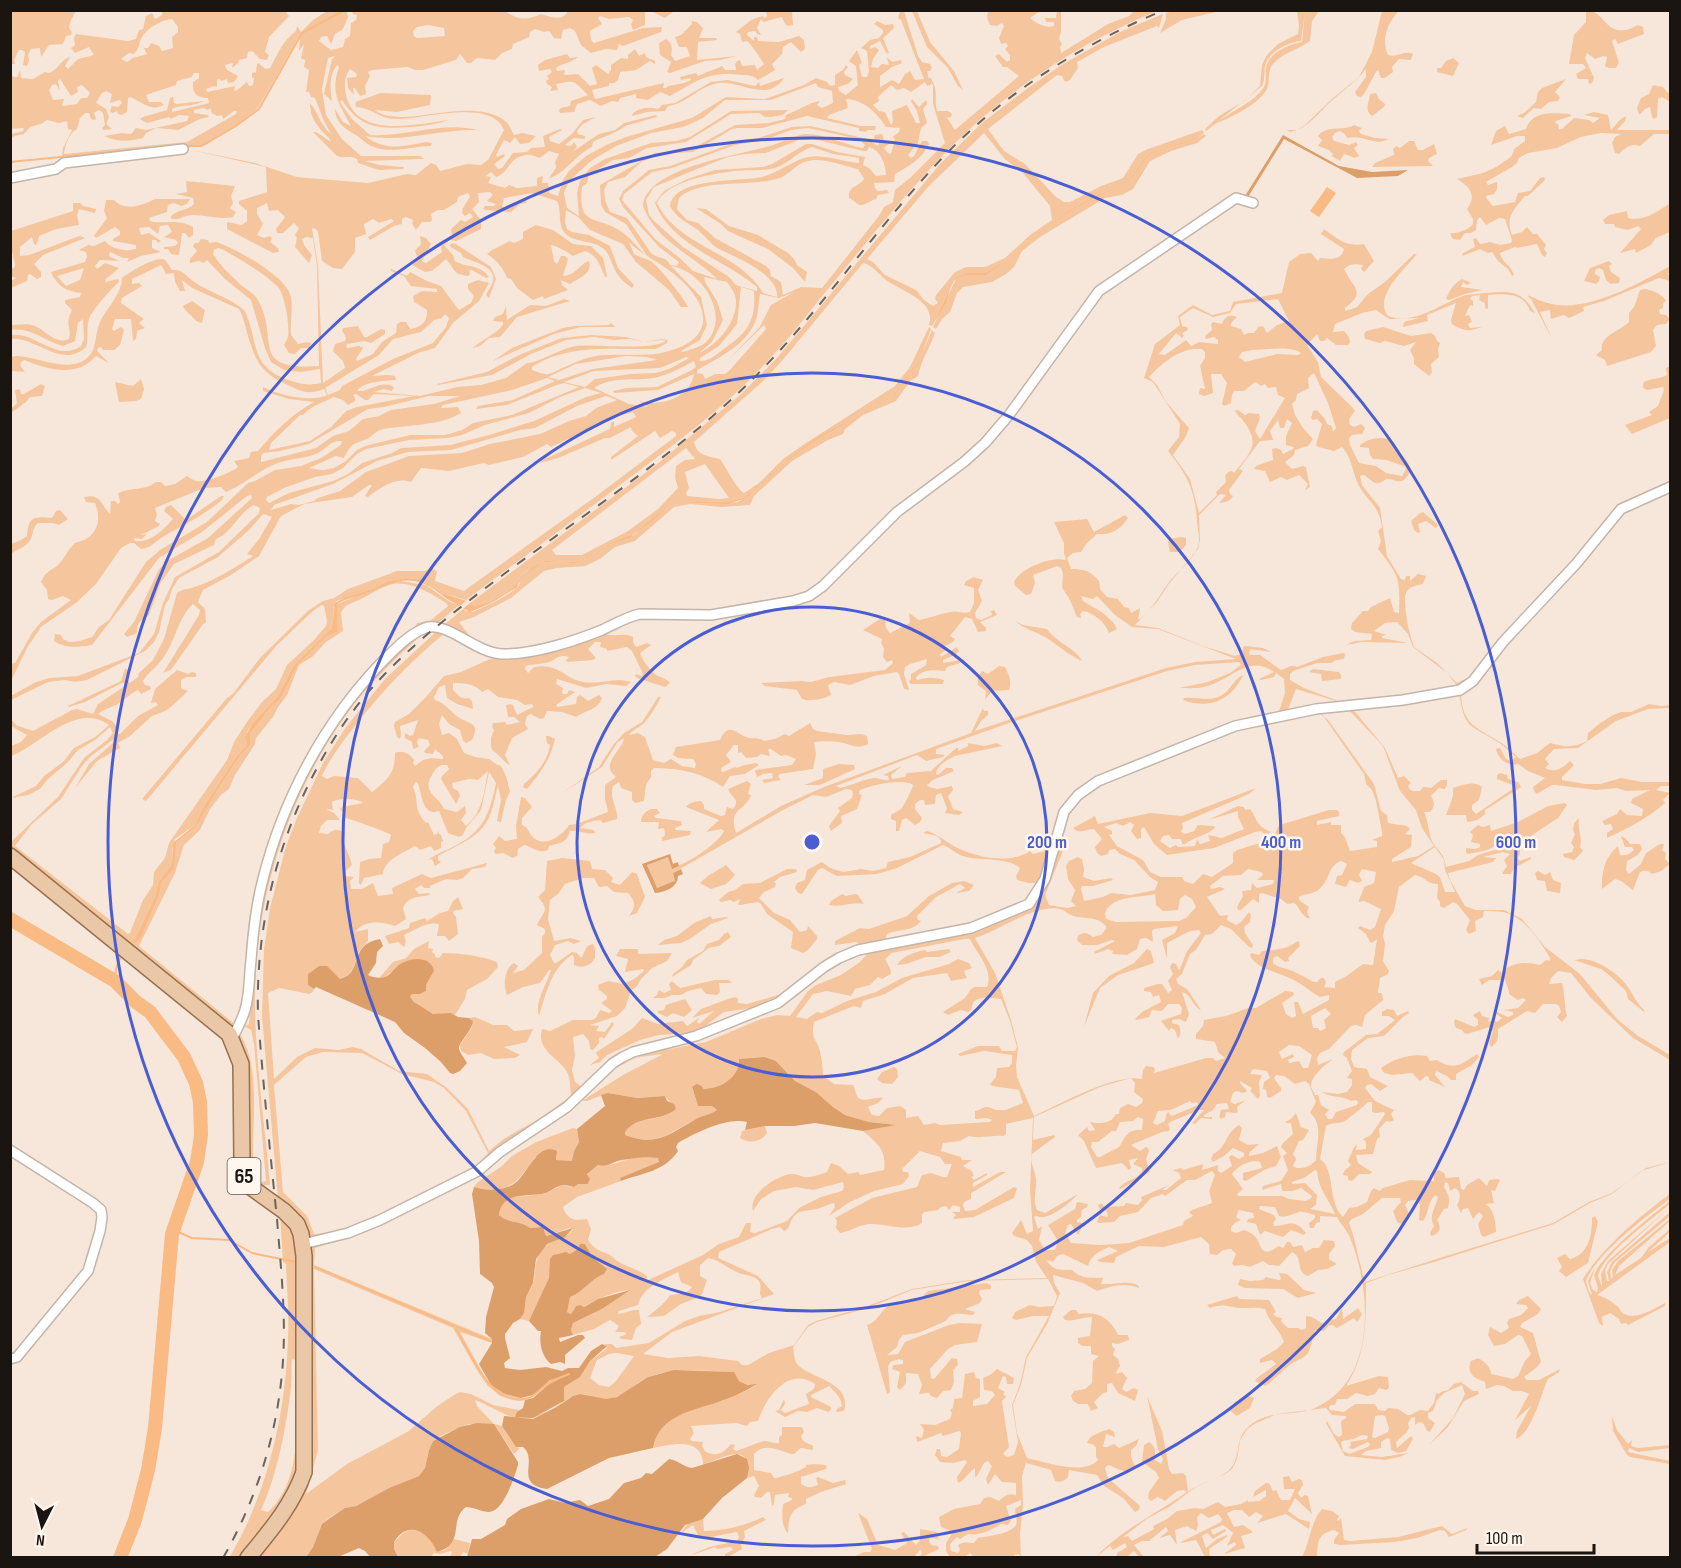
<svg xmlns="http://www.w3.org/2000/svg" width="1681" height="1568" font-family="'Sofia Sans Condensed',sans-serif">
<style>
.green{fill:#f5c69d;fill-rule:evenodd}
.forest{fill:#dc9f69}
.water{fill:#f9ba83}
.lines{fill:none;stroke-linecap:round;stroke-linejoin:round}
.stream{stroke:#f9ba83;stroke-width:2}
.river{stroke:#f9ba83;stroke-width:14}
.minor-casing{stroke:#c3b5a9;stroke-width:12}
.primary-casing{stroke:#98704d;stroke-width:18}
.minor{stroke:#fff;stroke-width:9}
.primary{stroke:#eac7a7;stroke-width:15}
.rail{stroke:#6c635c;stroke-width:2;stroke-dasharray:10 10;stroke-linecap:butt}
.ring{fill:none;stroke:#4a5dd2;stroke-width:3}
.labels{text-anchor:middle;stroke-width:5;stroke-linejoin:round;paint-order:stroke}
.shield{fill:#fff6ee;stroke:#5f5853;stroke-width:1.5}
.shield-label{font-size:21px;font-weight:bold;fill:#1a1511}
.centre{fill:#4a5dd2;stroke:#fff6ee;stroke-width:3}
.ring-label{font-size:18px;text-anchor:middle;font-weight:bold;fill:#4a5dd2;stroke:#fff6ee;stroke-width:5;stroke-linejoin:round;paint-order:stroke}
</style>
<rect width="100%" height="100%" fill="#f7e7db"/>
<path class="green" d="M11,10H76V11L71,20L69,28L72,32L71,35L66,36L63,44L49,45L41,57L40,48L31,49L28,55L29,60L27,66L23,65L25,52L22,50H19L14,60L15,64H11Z
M346,10L349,11L347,12L348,17L343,29L335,34L331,44L327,36L321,37L319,41L331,50L343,47L345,39L350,36L351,23L356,20L357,15L353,14L352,11H505C519,21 527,20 541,14C551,17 562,22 568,11H677L673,12L665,18L651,11L645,12V25L633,30L631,24L633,20L629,17L609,19L600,16L598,18L602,24L590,31L591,40L594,43L643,28L662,27L661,32L623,46L619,44L617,50L606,49L591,53L581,45L575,31L570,28L563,30L561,39L554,38L549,31L544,32L535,29L530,32L529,37L513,44L512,49L502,53L495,60L477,58L471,63H467L460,54L456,60L423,70H415L408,67L372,70L368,72L370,76L365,86L366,94L360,96L355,88H353L354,95L348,88L347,78L356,77L357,74L350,69C344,78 344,84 346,95C357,140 416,124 449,120C437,124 424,126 411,127C380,129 360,129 342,100L340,102L352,119L370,135C405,137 444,121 478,130C440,129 402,143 365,136C386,152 403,146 427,142L432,143L431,146C413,146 391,154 374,147C366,145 361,137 354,134C344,128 335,122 335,109L343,122L351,126C339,104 330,93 339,67L337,65C329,75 330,88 332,101L324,94L332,59L335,56L328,58L322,89L326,115L342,139L361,156H420L424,159L365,161L379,165L404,167L403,169L379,170L358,163L357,159C348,155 343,159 337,156L313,132H316L331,142L330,139C319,128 310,120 310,103C319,113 319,124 331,134L323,119L315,98L311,97L309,92H306L309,70L304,67L305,60L301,58L304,44L299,51L300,39H298L303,33ZM428,25L444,28L445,36L417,38L414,36L413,31L417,27Z
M1586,10C1607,10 1605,43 1638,25L1643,27L1644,34L1618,44L1615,39L1612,41L1619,63L1616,68H1609L1605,66L1607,57L1603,56L1595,59L1587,53L1585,58L1594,78L1592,83L1589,84L1588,79H1578L1576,74L1586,68L1583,64H1569L1574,35L1586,22Z
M162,11H285L289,16L269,37L265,52L269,55L267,60L260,59L252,51L248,52L247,58L239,60L238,63L232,68L233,63L225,65L227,70L238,76L234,82L228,83L227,79L221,81L219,79L217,80V87L214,86L206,89L207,92L235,86L234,90L236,91L247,82L249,86L253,85L254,78H252V73L256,72L257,64L259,63L265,69L270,68C277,55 283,40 296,31L297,26L301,32L313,20L327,11H344L301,33L258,108L236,126L207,143L201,145L62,157L63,148L72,130L68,129L67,121L59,123L47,120L41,124L30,127L24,134L11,137V134L23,131L24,128L11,129L10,76L17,77L20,70L21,78L33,79L45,72L49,73C58,70 61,59 70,57L65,66L68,69L78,59L94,55L89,47L75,53L71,48L75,45L74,38L76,34L128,41L136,39L139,30L143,29L146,16L152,13L155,19L162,15ZM172,19L178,27V32L172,37L173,48L162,51L159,46L151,43L148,48H144L147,54L133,58L127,62L121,59L129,53L134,54C141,46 138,44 142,37C148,27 162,20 172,19ZM194,73H199V78L193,82C192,93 197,98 208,98L209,103L172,112V109C182,104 194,107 204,101L177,104L174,103L173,97L170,98L167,110L143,117L140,119L147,123L169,117L171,119L179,115L189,116L187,121L146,130L136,128L131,134L122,133L104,136C118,142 127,142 143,138L146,133L156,128L178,130L200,119L209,117L208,115L194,113V110L203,108L208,110L210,108L212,113L217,116L222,115L223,119L234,111H237L236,114L187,142L64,154C65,145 69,133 77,129L80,118L85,113H89L91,119L94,120L96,119L94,113L99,110L103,113L105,125L102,128L103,130L112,129L106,124L109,117L106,109L96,103L102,93L106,91L112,94L110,103L120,100L122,103L118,107L112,106L110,111L112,113L117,111L118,114L122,115L127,112L128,98L130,97C143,102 149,112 164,105L161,102H149L146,95L176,85L177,81L192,77ZM60,79L71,96L78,92L77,87L82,85L90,93L87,98H81L77,104L62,106L64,99L53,100L49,90L52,85L56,84L60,91L58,81Z
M766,11H792L793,25L788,26L785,24L782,17L763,22L761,19L757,28L761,35L757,34L755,31L748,32L747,35L754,41V37H757L758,41L779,42L799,36L804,40L805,49L801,52L791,42L783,47L782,54L772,64L775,70L758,80C753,75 748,75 741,75C707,71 698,81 670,96L660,92L648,100L636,98V94L620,98L618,102L612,101L601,106L590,100L577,104L574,112L560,113L559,110L561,108L570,106L571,101L588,95C572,80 577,80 556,84L558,90L550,91L552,87L547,84L546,81L549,79L547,76L552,72L550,69L539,71L538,65L545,60L567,54L570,58L578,57C571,63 563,63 556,68L557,71L565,70L564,75L578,74L590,86L597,84L592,68L596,65L608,74L611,70V65L621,58L628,59V55L635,49L639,56L645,53L646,57L655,61V64L650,61L636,70L620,72L618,80L614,83H609V86L592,90L595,99L664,83L663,88H666L668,86L684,83L691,80L690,78L681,80L680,77L696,73L698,76L722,66L725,70H736L735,64L737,61L740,60L742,66L755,65L757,70L764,64C761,59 751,44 747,41L742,42L740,34L736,32L751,20L762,16L765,18L767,16Z
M900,11H904L918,56L922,62L930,64L932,68L930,71H927L929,79L930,77C939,90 934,97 937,111H948L952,114L951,117L947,118L955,130L1019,76L1007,67H1003L995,56L999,54L1007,62L1010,60V55L1005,49L1008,46L1006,43L1001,44L999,38L1004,26L1002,23L997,26L990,25L987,18L988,11H1040L1030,18C1036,23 1046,29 1054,26V22H1046L1045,18H1056L1057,11H1061V32L1059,39L1062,44L1060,47L1061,53L1108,24L1129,16L1134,11H1157C1077,44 1002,93 942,156C898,202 859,252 819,300C800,324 781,348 759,370C721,410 676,443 632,476C577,518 521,559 466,600L442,593L420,579L406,578L388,581L375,588L336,601L334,609L332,628L294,665L278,696L252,724L247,732V745L236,757L204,806L195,825L175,839L172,849L173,865L158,883L155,897L132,945L137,942L146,926L159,896L162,882L171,871L176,843L196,827L217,791L240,756L250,745V734L270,708L280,699L298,665L337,626V604L389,583L400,581L426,585L450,602L461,605L457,607L434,626L412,632L417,623L431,620L448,606L446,603C432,594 411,581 393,584C383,586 369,595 359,600C350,604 345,604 341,613L343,631L326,642L312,657L299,665L287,695L278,707L273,717L256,738L255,744L235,775L229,789L221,795L210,809L200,830L184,845L175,873L139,946L237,1026L233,1029L11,848V842L58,797L84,758L107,740L113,733L110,727L95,740L78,750L68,762L47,780L40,789L28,795L11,798L36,786L44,776L63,762L74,748L95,737L109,725C76,701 40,745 11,756V746L21,742L27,735L11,726V719L16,725L33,731L72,710L77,709L93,714L98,704L128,684L122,683L85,702L69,707L68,706L121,681L125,669L131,670L126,676L130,683L139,676L138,674L153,660L164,639L177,593C183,588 188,590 194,587C214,581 236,567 253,556L247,554L259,539L272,517L263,514L248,531L218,557L179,578L172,589L169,599L165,605L159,632L154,642L145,651L87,680L75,682L65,680L48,682L11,700V696L34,683L49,678L78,676L139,653L154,634L163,603L175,577L219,552L259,513L260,508L254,505C238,513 232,533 216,539L214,545L174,564L161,582L149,615C141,621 136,622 137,633L127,637L124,634L134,622L159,569L169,560L208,538L252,498L251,495L247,496L202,532L159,558L92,645C78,647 66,649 54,641L55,634L61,635L63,639L69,642L80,641L92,637L99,627L109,620L146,562L160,550L207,522L248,483L255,481L275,470L301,466L321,458L341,445L342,441C331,440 327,448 318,453C305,459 291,458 278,463C257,471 244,485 226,492L221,487L204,488L155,508L157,515L155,521L160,524L159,526L141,535L147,534L142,539L134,538L135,541C150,544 165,528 173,519L164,511L166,507L171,505L186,520L221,496H224L222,500C203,516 183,525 161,538C154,543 150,548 141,549L134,543H130L121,548L96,584L77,602L41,627L27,648L11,681V664L15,663L32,633L41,622L71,600L63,596L52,600L48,599L47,590L41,582C45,572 50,571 57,566C64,560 68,549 75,543C77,542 82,541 84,540C99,533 101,517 95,503L86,502L84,497C101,493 101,505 110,514L111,501H115L118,504L120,502L118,493C131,487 145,491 156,482H161L165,486L175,484L187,476C190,478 193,480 196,481C204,483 231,473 238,467L234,461L249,458L251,452L258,451C274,432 292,414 314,402L289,399L263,391V387C278,395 312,403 327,395L324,389C307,395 303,392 288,385C262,373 256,363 248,336C245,326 244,318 239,309L192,288L182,280L185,291H180L175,282L174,273L166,274L161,265L132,279V284L139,283L142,286L122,298L121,303L144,319L139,323L145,328L137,331L136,339L133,341L131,319H115L112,329L114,331L121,327L124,330L120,345L114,350H103L101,347L98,348L97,351L109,363L96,356C77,378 49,370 24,360L21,362L20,365L25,372L11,371V357L16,356C38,356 76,378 92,352C96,345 96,329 101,320C108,307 122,293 122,278C129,272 153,258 162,259C167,260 169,266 172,270C183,269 185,275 193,281C209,293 230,297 245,311C259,342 249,366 288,380C301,384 308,386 321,383L320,369L301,372L284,370L271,362L265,348L251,300L225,279L207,260L204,263L199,261L190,263V259L197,251L193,246L195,243H198L201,239L208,240L209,243L217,242C237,250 286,275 291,297C293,309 290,323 291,335L298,344L307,342L311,343L309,348H301L295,354L289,353L284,345C285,342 287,340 288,337C290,326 285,295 278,287C263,272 242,261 224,250L218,248L214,250L213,254C220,265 229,274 238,282C243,288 251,291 256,297C282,337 246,371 319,366L317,266L313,238L306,237L302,239L304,245L312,255L309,263L295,247L297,238L295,235L299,228L294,223L283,233H277L276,229L285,217L278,210L269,211L267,203L257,208V214L263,224L257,235L264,238L270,236L272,238L270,242L278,248L279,252L273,253L227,229V222L242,225L247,221V211L239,204V201L267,192L266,167L183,148L195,145L187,149L255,163L297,177L368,183L407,174L416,175L431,163L436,165L440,171L467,164L481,165L488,160L504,130C491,97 421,120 395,119C380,119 370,107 356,107L355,103L358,101L381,93L431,95L430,105L397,112L375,110C401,131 467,95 504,120C509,123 511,130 514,135L522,133L536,136L529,143L520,144L515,137L510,143L504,140L496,155L497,157L504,154L505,156L494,164L498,169L502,168L513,153L527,152L531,148L545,147L543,136L560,129L562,130L549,137L550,141L559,144L572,134L583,120L596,117L583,124L577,131L578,134L585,136V139L574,138L565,145L571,146L574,142L577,147L572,152L599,134L615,130L624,123L656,115L657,117L625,126C621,131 600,138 593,142L592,147C578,153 562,176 549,178L556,168L555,162L559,154L549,151L540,158C536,157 530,154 526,155C508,157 510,173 496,177L491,172L486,176L491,177L488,183L505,188L509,185L517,188L537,186V178L543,176L542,183H548L549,193L558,196L563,180L569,171L586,156L606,145L626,137L692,118L726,97L765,99L804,85L816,78L827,82L830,86L835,85V75L843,70L846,65L848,67L844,72L845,75L853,79L848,84L838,87L839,91L846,95L858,85L856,66L849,61L857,50L862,63L859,65L862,77H867L869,71L867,51L861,48L870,40L879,38L883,33V30L874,24L877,21L885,25L893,24L894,28L883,38L889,53L887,54L880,41L870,46V49L875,47L879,50L873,59L871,67L878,68L882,64L889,65L887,58L893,62L901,60L902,63L892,67L880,76V87L892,80L899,84L905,74L910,71L915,80L924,79L901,20L898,18ZM925,82L927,86L933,84V104L945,143L910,178L895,190L893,202L884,207L879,216L822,288L801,287L783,295L781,282L771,276L770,270L766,266L715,238L698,223L687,220L677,209L679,198C700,178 748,187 777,179C789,176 796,163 808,161C823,157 843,166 858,169L864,179C858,187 848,186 849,198C861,204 856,209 871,201C878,197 874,203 878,195L889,193L887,190L878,191L875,188L874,183L894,182L895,174C909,166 922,159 929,144L927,141H922L914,156L911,158L908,155L918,143L921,128L927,123L923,109L927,104L926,100L919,107L912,99L911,101L917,111L920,123H916L907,105L892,111L893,122L891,125L885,112L879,111L873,105L879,101L878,97L891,85L897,90L904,88L911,92ZM816,83L818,87L832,91L833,103L822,108L817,105L820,101C810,102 797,111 786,115L785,119L769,123L735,125L692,149L655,153L600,185L601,205L605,212L626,224L647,256C637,248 631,237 619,230C594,215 578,227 582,187L587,183L589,175L613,160L629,158L647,148L686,142L731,114L759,113L765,117H771L783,115L788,110L731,111L690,137L676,141L651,143L605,159L590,168L580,181L577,193L579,216L567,208L564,193L569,181L591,161L616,146L651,133L683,127L703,118L725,100H771ZM846,99C863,99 877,113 886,127L900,128L899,132L893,137L895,140L891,154L888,153L884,148L887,145L890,144V141L884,140L882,134L875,135L874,138L879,143L878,146L867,139L855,136L810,126L792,127L758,138L742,140L670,166L649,170L623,191L619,199L623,207L659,247L679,262L677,266L670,265C667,256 657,259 651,253L627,218L610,212L605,200L604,190L608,182L625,177L640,163L658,154L693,152L732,129L738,128H762L807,116L859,128V131L866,132L868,130H875L876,126H861L827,118L829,115L848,108ZM808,128L859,139L865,145L863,148C847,145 821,133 805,134C796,135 776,145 766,147C736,156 646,168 643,206C656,241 693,255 717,279L693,271L681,259L655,239L622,200L624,194L652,172L672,168L735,145L767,139L791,130ZM806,137L863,151H867L869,147C880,150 886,164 886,175L876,176L869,168L863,165L865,157L837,152L812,144H806L772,164L763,167L715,170L687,179L664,191L655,203C671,245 725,260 757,287V291L736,285L729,277L683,247L654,221L649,215L646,200L654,187L697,169L728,157L745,154L766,153ZM812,147L833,154L859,158V163C843,162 824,154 808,157C795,159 778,173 762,177C739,182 674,177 670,206C677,219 687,222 698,230C705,236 711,245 719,249C735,257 779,274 777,297L763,293C739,251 679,248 657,203C665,183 708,174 728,172C743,169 760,172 775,168C789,164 798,151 812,147ZM490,192L493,195L487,201L496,204L494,206H485L483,209L485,210L511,212L520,204L526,203L527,198L506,208L502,206L504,198L532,193L557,201C562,210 557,225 565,233C575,244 592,239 604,249C611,256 612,267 618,275C621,280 627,284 632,288L634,285L618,268L610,246L589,235L572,232L567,229L565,222L566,210L578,217L590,230L623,244L636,262L669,290L681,307H688C685,299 659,267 652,262C647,258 640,258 634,254L629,242C642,255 659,262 674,274C712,305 718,341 661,353C647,356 622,354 606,355C590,355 577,362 562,368C558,370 550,375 545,374C541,374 536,371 532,370V367C569,343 614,350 656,349L667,343V340L662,339L644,342L626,337L591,335L562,338L519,355L487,372L437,384L438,385L492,375L531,354L566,340L594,337L614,340L630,339L644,342L662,340L666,341C650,351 597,344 576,346C562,348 535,364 527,363L506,378L481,385L457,387L420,396L374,392L384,389L392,391L394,387C382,379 370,392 357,391C364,381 384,381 396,380L395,376L388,375L372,376L418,353L435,348L453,323L479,301L489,283L478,280L468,284V289L474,296L471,303L459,310L441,286L427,281L410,272L407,276L391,269V271L404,276L411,286L437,289V292L422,291L413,296L414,302L427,310C428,321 421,328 410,329L406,322H400L397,324L396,333L382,342L373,354L357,361L356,359L363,348L359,346L348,348L346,347L347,344L364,341L371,343L385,334V330L381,329L367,337H364L358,326L343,328L342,330L346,338L345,341L335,344L333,351L343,361L345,368L323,383L318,266L312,228L316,229L318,232L322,261L333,268L342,269L355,252V238L366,234L364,224L373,219L379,223L391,219L394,221L368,237L370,240L394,226L402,224V219L406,217L413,220L412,224L416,230L422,222H430L432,220L431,214L438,210H444L457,202L458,197L468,193L470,196C468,202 462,206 462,213L465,216L470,213L473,217L465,222L461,220L451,229L452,236L441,246L442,252L426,263L422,261L431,244L426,238L420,236L421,244L415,251L418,259L412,265L425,272L432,271L446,259C455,269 452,274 468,276L470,274L469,271L472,270L486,278L489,277C480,264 467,268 455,261L453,255L444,245L450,240L456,241L481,229V220L472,209L479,202L478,193ZM671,266C701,270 730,314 708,340C702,347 691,349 683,352L681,351L700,340L707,325L701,297ZM704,277L727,282C730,286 733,291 735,295C741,318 718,345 699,353L712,342L723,320L717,301L705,282ZM741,287L754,291C756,321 748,332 725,348C717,354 710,361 700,361V358L719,346L737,324ZM794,292L771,305L759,328L726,362L764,325L766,329L729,371L725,374H715L705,379L703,374L697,373V370C717,359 746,345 755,322C759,313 758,303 760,294L779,298ZM445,314L449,318L446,327L433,343L393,359L342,386L340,390L328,395L325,388L379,355L393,339L421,332L434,320L442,318ZM626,356L647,357L657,360L593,369L559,380L548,377L576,364ZM686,357L689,358L669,369L656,373L631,374L595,379L585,387L564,382L594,371L660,368ZM694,361L696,367L692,370L657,387L626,388L613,391L614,393L658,390L694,374C690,398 661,407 639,401L648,407L629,404L594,388C611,376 635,381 654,378C668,375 681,368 694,361ZM547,378L555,381L513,400L478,406L476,409L507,405L557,385L564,383L579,387L512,415L473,423L462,430L445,435H410L365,446L357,450L346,461L334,468L323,470L309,468L336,456L344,458C352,443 351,445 367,439C373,436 375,431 383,429C407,425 440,426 461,413L458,407L441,408L443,405L512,390ZM585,388L601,393L586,397L534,421L489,435L450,445L401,448L392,453L362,463L348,474L333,481L289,493L269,503L266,500L267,497L284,488L315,477L332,474L343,468L357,454L366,449L409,440L447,438L462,435L485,425L529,413L560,397ZM356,394L365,400H368L374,394L414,396L357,407L346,411L331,427L310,441L269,450L271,443L300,415H303C312,405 323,403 334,397L343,400L348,405L355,401V398L353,395ZM429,396H460L434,404L391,410L379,416L363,419L349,431L333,436L316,448L261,462V456L263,453L280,451L309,444L368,409L384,407ZM606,396L617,400L596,408L586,416L569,421L540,434L490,444L462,453L409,456L366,472L340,491L318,498L314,501L299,505L291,504L271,510L274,505L333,484L377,461L408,452L451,450L520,430L535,428L577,406ZM633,412L636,417L614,427V421L611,423L610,429L543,460L540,463L558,458L605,438H610L631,427L632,431L638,436L611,457V460L655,431L660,438L672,431L676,433V436L595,497L468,588L464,591L435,581L437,571L431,568L425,571H397L389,574L348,589L334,598L323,601L309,610L260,658L233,694L227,698L142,799L146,801L277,645L314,610L322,605L324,606L327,621L326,626L313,641L287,665L276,689L262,702L247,722L234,742L227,760L169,843L165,858L154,872L153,885L143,900L130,933L128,934L15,846L32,824L61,799L82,766L91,756L114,739L113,743L89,764L75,788L97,761L120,748L118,743L130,736L152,716L165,711L172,706L188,691L181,688V680L187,677H196V673L192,672L188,674L177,670L155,689L151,703L156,702L158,705L138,716L120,734H118V728L112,721L98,714C105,708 114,707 121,702C127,698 131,693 138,690L141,694L151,689L150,686L145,685L143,681C149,671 159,666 165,655C176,639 178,618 193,604L200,610L199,615L163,673L171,670L199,630L203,624L206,623L205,609L198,602L203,590L231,575L259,556L281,516L304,504L352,497L369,485H372L365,496L368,497C379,488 397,476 411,482L421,468L449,471L484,463L489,465L523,457L547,444L551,447L614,417Z
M912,11H917L930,42L954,71L963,90L958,86L948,68L927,47Z
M1173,11V10L1220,11L1182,20L1160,33L1166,19V13Z
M1297,11H1304L1305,12L1301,41C1288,42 1268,52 1265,66C1264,73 1265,80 1262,86L1206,131L1205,129L1219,116L1244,101L1260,86L1262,65L1267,55L1278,44L1298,34L1299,26Z
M1305,11H1319L1312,21L1310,41C1298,50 1284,52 1274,63C1267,69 1270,78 1268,86C1264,102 1230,118 1215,124C1230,111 1253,104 1264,87C1267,81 1265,74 1266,68C1268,53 1289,44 1302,42Z
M1382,11H1399C1387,23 1381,40 1388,55C1397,58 1403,50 1413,54L1411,60L1399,59L1392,67L1393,72L1385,78H1381L1378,70L1376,72L1364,94L1361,97L1357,96L1355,92L1366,77V69C1357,81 1346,88 1335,98C1320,110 1310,128 1290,132L1287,130H1297L1305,125L1332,99L1359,77L1372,52Z
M1163,14L1159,28L1157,26L1104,47L1077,62L1078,68L1070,80L1065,82L1062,76L1057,75L988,129L1004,151L1025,164L1056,197L1064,202H1070L1101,186L1123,178L1138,154L1148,149L1202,130L1204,133L1194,139L1158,150L1147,155L1131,177L1122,186L1099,194L1071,209L1030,238L1003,263L986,274L967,273L955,278L932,326L929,325C937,301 901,291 886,280C878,274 873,265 863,263L781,362L761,383L694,442C697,456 708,456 720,459C726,467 736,488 744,493L759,483L783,459L806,443L895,386L910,367L929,327L931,329L920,357L894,394L890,398L868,406L850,420L803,448L788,459L783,461L773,473L745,497L728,502L697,501L667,506L633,534L610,543L592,556L575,562L544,561L539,563L519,578L515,586L490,602L474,606L470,603L656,465L740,395L777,358L940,164L982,123L1028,88L1063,64L1122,31ZM984,133L1005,159L1023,173L1050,206L1052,220L1030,235L1005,258L985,267H966L955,272L936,295L935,299L938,303L933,306L924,300L916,290L885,275L873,262L867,259L928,187ZM686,448L695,459L685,460L676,466L675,477L678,488L658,509L628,531L582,555H556L552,550ZM705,464L729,498L719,499L687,496L686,493L689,488L685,472Z
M692,21L697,22L703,28L699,38H716L717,40L698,42L697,60L737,56L720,60L705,61L670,73L667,72L671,62L660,55L659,43L666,39C672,43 673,48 671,55L675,61L690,56L687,47H679L675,37L681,35L692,24Z
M1453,58L1459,63L1453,76L1437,72V68H1441L1446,61Z
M784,78C768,103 741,81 719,83C698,86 689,103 668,106L665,111L647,112L632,116L633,113C641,107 649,107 658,109L662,105L675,103L711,82L728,80L755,86L759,82L760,86Z
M1566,79L1555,92L1560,97L1558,101L1549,102L1541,109L1534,108L1523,118L1517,116L1524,113L1536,102L1538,92L1542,88Z
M1653,85L1663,87L1668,93L1670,91V102L1662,97L1658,99L1657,117L1654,119L1652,117L1650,107L1645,109L1639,115L1637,108L1641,98L1649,94Z
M1376,93L1379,99L1385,104L1384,107L1372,116C1364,110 1369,103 1370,94Z
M1594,112L1608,115L1611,130L1621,119L1626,116L1625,121L1617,130H1670V134H1654L1640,146C1631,143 1625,148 1619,154L1615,153L1612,143L1615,137L1621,134L1601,133L1581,137L1557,148L1528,153L1519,158L1517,163L1512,167L1486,182L1488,185L1497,182V189L1494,194L1486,196V198L1493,206L1515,202L1518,193L1530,191L1540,178L1544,177L1545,180L1528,196H1525C1514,209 1505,217 1512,235L1522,232L1527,227L1533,234H1537L1546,245L1544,249L1547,253L1545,257L1542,255L1537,244L1517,248L1515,247L1500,253C1501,262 1511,265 1514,275L1512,276L1508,269L1498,261L1492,252L1488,253L1480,249L1462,256L1463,253L1475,247L1473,239L1476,238L1480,244L1490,242L1500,245L1511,243L1512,240L1505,219L1499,218L1486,225L1480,217L1477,220L1476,230L1471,233H1465L1460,240L1453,239L1451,236V233C1457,234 1470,229 1473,224V219L1467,209C1477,195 1470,187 1457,179C1474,175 1487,174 1502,163C1508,159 1513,157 1514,149L1525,141V136H1517L1491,145L1496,131L1505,126L1509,134L1526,129C1532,110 1553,113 1570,114L1571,116L1556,121L1555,123L1558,124L1559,129H1562L1574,118L1589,120L1593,123L1600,118L1584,115Z
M1354,125L1362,128L1359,131L1361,134L1375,138L1389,139C1375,147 1364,134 1347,138L1345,134L1340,131L1335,133L1332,137L1334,141L1349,145L1356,142L1358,145L1354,148L1359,156L1355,158L1344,154L1340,161L1332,156L1333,154L1329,150L1318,146L1322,140L1318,136C1328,124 1342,132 1354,125Z
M1204,134L1206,136L1197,143L1171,151L1150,161L1133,189L1122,195L1105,198L1040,237L1022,251L1014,267L1006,274L992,282L963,287L957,293L950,312L942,319L936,329L933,327L956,279L967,275H986L1003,264L1031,238L1072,210L1100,195L1122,187L1132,178L1148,156L1158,151L1195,140Z
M1409,141H1414L1418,150H1423L1434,144L1437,154L1429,158L1428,161L1433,166L1372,167L1375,163L1394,155L1393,149L1396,146L1400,148Z
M186,181L235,186L231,196L233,203L230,208L236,212L233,217C219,220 207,215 193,215C183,215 179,222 170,218C177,208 186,212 194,204L193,198L176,194L187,192Z
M155,199H190L187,204L181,206L174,203L168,205L167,212L149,218L150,221C163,225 178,218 193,227V235L189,238L185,233H182L179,255L171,254L168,249H164V247L175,246L178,243L176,240L164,237L172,232L168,225L160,226L158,234L149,227L139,228L141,235L149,233L161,241L158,243L156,240H152V248L161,252L141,256L127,262L129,258H123L110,252L109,256L119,261L100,260L95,266L97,269L105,263L119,268L106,279L105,282L118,279L119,282C113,286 90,313 89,319C86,328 89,338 86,347C62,370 35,336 11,339V335C35,331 57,363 81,346L84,339L83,319L78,323L75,341L63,346C44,341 31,327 11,330V325C19,325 27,323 35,326C46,331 56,345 69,339C72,326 64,325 72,310L65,303V300L80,297L81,293C66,291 58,287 51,272L85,262L87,257L86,252L79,250L88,245L94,246L105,241C111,249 126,252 136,249V245L113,241V239L120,235V231L115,227L96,238L94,236L107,218L104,211L106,200H114C125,212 143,205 155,199ZM84,268L80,280L66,286L57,276Z
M73,203H80L83,206L96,209L95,213L79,209L77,215L79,225L56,229L39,236L36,245L34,244L32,237L20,247V256L29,255L74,238L80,236L85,238L43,255L34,264L41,272V277L37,279L30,274L28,275L27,281L11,288V281L16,278L11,276V269L15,267V264L11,247V231L73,211Z
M1670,203V232L1656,238L1651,245L1636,253L1635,249L1620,253L1641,229L1638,226L1628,230L1615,227L1614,224H1605L1603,220L1609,215L1627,211L1628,218C1643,222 1659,211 1670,203Z
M696,208L706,209L729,226L758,235L788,253L794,259L797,265L807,272L805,282L793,268L768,249L728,231L721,224Z
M536,225L553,230L573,244L591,246L603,258L607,276L606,278C599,266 599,256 585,251L573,256C566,251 559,247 551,245L554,261L557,264L561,256H565L568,259L563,276C577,275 578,265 589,261C593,274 579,278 570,284L561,280L562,285L568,290L544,299L543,296L533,300L517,288L511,279L507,278C502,266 497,261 487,254L492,250L510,241L514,243L523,239V232Z
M1324,229C1338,239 1346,247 1364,244L1374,261L1364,272L1361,269L1363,265C1355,264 1350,263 1344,269C1353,288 1367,292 1345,308V311L1357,307L1368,294L1385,282L1414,254H1417C1405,269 1373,296 1388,316C1415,326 1441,303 1466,295C1472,294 1478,294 1485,293C1510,291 1521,289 1535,313L1530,311C1525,293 1504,293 1488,295V309L1485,308V303L1479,300L1480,295L1472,296L1470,299L1473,301V306L1470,305L1465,316L1469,315L1472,322L1468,324L1470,328L1482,327C1469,332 1463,331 1452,324L1451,320L1456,303L1427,315L1428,321L1403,327L1404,322L1419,318L1389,319L1376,310L1362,313L1335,324L1333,332L1344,331L1349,337L1350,342L1348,345H1336L1327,338L1324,341H1320L1317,334L1307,345L1318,362L1321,377L1353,408L1355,411L1349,419L1350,425L1354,427L1361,424L1365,428L1362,434L1352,435L1349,438L1350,445L1359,463L1376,466L1386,473L1402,476L1406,469L1404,466L1386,460L1373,459L1370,455L1369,448L1360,447V445C1369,438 1380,436 1391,440C1393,443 1394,446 1396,449C1402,456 1409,460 1411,471C1400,488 1399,479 1386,479C1375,488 1373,481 1364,475L1360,476L1362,485L1380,508L1387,556L1401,579L1405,580L1406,576H1410V581L1418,574L1426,576L1423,584C1415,586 1408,586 1405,596C1405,614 1408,630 1414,647L1437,663L1457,683L1465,679L1473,678L1459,688L1447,673L1413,647L1408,634L1397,622L1385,623L1374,631L1387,635L1382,636V638L1408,643L1362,642L1346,645L1354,641L1371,640L1372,634L1355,632L1351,629L1352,623L1363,611H1368L1371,607L1390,598L1394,612L1399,613C1400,578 1400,577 1378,549L1381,541L1378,531L1382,527C1378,503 1370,505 1359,486C1352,473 1353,459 1342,447L1334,451L1318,447L1316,445L1322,424L1317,419L1313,420L1311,418L1313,411L1317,410L1325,419L1327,424L1332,426L1333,432L1336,428L1328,403L1314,373L1308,378L1309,388L1297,394L1296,400L1292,404L1295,415L1303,428L1313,439L1308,446L1295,450L1294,455L1285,462L1292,469L1303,466L1306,467L1310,487L1305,490L1308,484L1299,475L1287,480L1281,477L1270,482L1265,471L1254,469L1256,466L1273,460L1272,449L1276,448L1281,450L1283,454L1293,449L1294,447L1286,445V436L1292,423L1287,419L1284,428H1280L1278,420L1270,431L1273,440L1260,441L1239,469L1243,471L1229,490L1230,494L1233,496C1230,501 1224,503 1219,503L1226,495L1220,494L1199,515L1200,540L1198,549L1168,585L1157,602L1135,625L1158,628L1203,646L1235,656L1241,654L1244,646L1263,648L1271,652L1250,649L1249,655H1260L1281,670C1288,668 1290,664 1297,667L1323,657L1343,653L1345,654L1344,659L1336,660L1331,663H1317L1293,671L1290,674V680L1304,688L1346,704L1296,689L1287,712L1278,714L1285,693L1284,679L1276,673L1274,677L1261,680L1259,679L1274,672C1249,654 1232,679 1208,686C1199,689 1189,688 1179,688L1208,682L1230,673L1241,665L1239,662L1195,665L1167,671L1009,723L936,749V754L945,755L943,757L926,761L917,755L836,786L840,788C850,786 864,779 874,778C879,778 883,781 889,780L888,776L883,775L902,766L891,775L892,779L905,777L907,773L931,771L956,748H958V751L968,746V743L984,746L997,743L1002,746L955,756C948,759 937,765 936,774L938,775L946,768H952L954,771L933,780L927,785L929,787L937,789L952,786L953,790L948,796L953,809L963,812L959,815L945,813L947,808L941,793L936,795L935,804L925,805L924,800H920L915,804V809L922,818L920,822L915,825L906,818L902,820L899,831H896V821L891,819V815C894,813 898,811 901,809C904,806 912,789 913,785C904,778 869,785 859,791V794L862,795L857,809L841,816L842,823L831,831L829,826L840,811L838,808L852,798L853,794L852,790L846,789L826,797L813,795L783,810L673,873L675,881L657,889L647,865L668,856L672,868C685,865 718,844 724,831L721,829L706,832L719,820L686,807C688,803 697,801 701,801L704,805V809L721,816L725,815L727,807L733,809C741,799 731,798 728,789L747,781L751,784L748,794L751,795C745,812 728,807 736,833L781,806L824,787L971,733L983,708L984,711H988V715L981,721L975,731L1166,668L1195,662L1236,659L1158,629L1132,627L1115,615L1097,596L1093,599L1081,596L1083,601L1103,613L1113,622L1117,629L1109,633C1105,622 1094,613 1083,611L1080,614L1081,618L1077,617L1069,598L1062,588L1063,574L1061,568L1057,566L1033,575L1035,583L1031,594L1026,595L1015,586L1014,582C1020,568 1052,556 1066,560L1064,554V543L1054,522L1087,519L1094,532L1125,515L1128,518C1120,530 1111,535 1097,534L1087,543L1081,552L1073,553L1067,558L1071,569C1084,569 1091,571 1099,581L1100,589L1107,597L1118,599L1124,607L1129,608L1131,613L1140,608L1138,620C1151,612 1158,597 1167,585C1175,573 1191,563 1197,549C1201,540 1198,531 1197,522C1195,490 1188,476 1168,451L1179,437L1180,424L1153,382L1144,378L1155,344L1180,325L1178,316L1193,305L1212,315L1230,311L1233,302L1282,293L1289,262L1300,254L1311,253L1318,261L1320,258C1331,259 1341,261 1344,249L1321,234ZM1278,299L1289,321L1277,325L1267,333L1263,326L1258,327L1254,333H1248L1244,335L1241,329L1231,326V323L1237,317C1229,314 1225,316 1222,324L1213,322L1211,324L1212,330L1205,336L1206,339L1214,337L1218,340V344L1199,342L1191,346L1186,340L1165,355L1159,354L1176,333L1182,338L1184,336L1182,333L1188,330L1187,327L1182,326L1180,317L1193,308L1213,317L1230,313L1236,304ZM1194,349H1202L1205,352V358L1200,366L1205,389L1200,388L1199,394L1204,396L1213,393L1211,374H1221L1227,383L1222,404L1224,406L1231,403L1232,395L1234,391H1244L1255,382L1261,386L1265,384L1268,388L1276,387L1278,395L1285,398L1260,439L1255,431L1260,418L1259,414L1249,413L1245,415L1238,410H1235C1237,416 1241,417 1244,422C1262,445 1248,455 1234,473L1232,471L1228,472L1225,476L1226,482L1216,492L1217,495L1199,513L1190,479L1173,455L1186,436L1189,428L1166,402L1157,385L1149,377C1161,364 1176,351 1194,349ZM1253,350C1267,350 1290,345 1301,353L1298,355L1277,354L1245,362L1239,357L1242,352Z
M452,243L456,244L491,267L496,279L489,298L486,295C488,290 492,286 493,281C496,266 473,262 463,257L461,253L449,246Z
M1609,261L1612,264L1609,266L1611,272L1620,278L1619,283L1610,284L1606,280L1603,270L1599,268L1595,270V274L1600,277L1599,281L1596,284L1584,281L1590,268Z
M1670,266V271L1668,274L1670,277V281L1659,278L1604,301L1583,307L1584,311L1569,318L1564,315L1551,319L1550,310L1540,312L1552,339L1531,299L1527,295C1537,299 1547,304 1558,305C1593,309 1640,283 1670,266Z
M1462,279L1471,283L1467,285L1463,282L1461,287L1482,290L1465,294L1449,300L1446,299C1450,290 1453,284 1462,279Z
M1645,289C1654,291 1661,293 1666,301L1663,303V308L1659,310L1660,314L1666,315L1670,319L1666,324L1657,325L1653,330L1656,346L1651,352L1607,366L1605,360L1596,355L1602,350C1599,336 1620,331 1629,322V313L1634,307L1640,290Z
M564,299L570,301L517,317L500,337L489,338L480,346L472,348L497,331L503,325V322L493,321L495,317L503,314L506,306L507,320L530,305L546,306Z
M192,301L205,310L202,323L196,321C192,315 185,312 183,306Z
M611,323L615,327H581L554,334L493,361L512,348L563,328L574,326L609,325Z
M1383,327L1411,336L1431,333L1435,336L1437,341L1440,343L1438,350L1439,357L1431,364L1432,372L1429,376L1414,364V358L1410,350L1416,342L1404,346L1385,341L1380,343L1365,339L1364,334L1366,331Z
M932,330L935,333C930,348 921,360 918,376L910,381L896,401L863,415L845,429L843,434L828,440L792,461L754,496L750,505L722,507L690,504L674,507L635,541L615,547L600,559L585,566L557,568L544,571L511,598L474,617L459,622C466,631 474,643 485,648C516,661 571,633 603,628C571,638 521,660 488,651C472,646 459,632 443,626L463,609L468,612H473C486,606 507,597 517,587C523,581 516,586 520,578C523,572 538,565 545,562L575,563L592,557L611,544L634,535L667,507L684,503L721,504L738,502L752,493L774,474L783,462L789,460L816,440L842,426L868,407L890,399L895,395L921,357Z
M1670,366V418L1632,434L1625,425L1652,415L1649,412L1658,406L1664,390L1663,387L1647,390L1643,388V383C1650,377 1659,380 1667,375L1666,368Z
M141,379L144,389L141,399L136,401L119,402L115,382L133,386Z
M41,384L45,386L42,396L30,397L26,402L11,413V409L17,403L15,390L20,389L21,394H24Z
M60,510L68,519L59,525L53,523H38C31,529 34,536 29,542C25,547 16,550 11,554V544L19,541L27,536C28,517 34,516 52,518L56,511Z
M1423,512L1438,525L1436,528L1426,521L1418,524L1420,532L1418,533L1414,530L1411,521L1419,514Z
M1181,537L1186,538V545L1180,552H1170L1168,542L1170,539Z
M974,577L983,580L978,590L982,601L975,613L976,618L981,620L992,615L991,611L994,610L997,615L980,622L986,628V631L978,632L972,619L965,617L950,636L955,639L953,642L945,646L946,650L940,654L941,657L957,647L959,651L955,655L943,660V663L966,659L960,663L947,667L945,671C935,670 922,669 916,678L917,680C927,677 934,677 944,680L943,684H911L909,682L911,679V674L926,665L927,659L910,664L905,667L904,674L909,690L904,689L899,674L897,672L874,676L850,685L834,682L828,685L831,695C825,699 809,702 802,699L797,690L765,686L761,683L801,681L811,682L829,677L885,670L893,663L892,660L887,662L883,657L884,649L881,643L882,639L863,630L880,619L885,620L886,628L890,633L910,623L909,613L919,620C930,618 939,614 950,612C957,610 962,614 970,612L974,603V588L964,585L966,581Z
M1015,621L1023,625L1047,629C1056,643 1076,648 1082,661C1068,655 1058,645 1045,637C1034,631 1024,629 1015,621Z
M437,631L445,633C411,661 382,691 355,726C343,741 330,758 322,776L327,779L334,776L358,778L372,792C387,780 395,774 395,753C402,750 409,753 414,760L413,763L415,766L423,760L431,758L443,759V756L435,749L433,754L425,753L424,751L430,745L428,740L419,738L417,742L419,747L413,749L412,742L405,738V733L410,736L413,735L418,720L400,726L401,735L400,739L397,737L394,726L395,722L409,714L425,698L444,676L461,672L490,659L602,633C612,638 625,632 633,637V642L636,647L647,643L651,645L640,653C643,661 649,669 656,675C661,678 666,678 670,683L665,687L637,678L635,676L636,674L642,676L643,674L632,651L627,647L607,651V649L600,647L601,642H595L588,649L596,658L593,660L567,662L566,660L569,657C558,653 555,661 546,663C540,664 533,664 526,666L525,669L528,673L534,667C559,663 563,678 583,682C599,685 615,677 631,682L626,686L607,684L586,688L557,679L556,684L563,688L562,692L563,694H567L569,690L575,692L556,705L557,707L576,704L577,697L580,695L588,701L599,695L602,698C598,710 586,710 576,717L562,712L547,711L544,718L540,719L531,714L527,716L525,724L528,729L512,738L505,755L510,765C503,762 500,755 493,751L491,747V738L494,730L492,727L493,723L505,722L507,725L520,722L514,717H508L506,705L510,704L513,705L517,715L533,707L532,704L525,705L517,700L498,697L488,689L482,692C474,683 464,683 453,683V690C458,695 461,700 469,698L472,701L473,709L457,704L447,698L445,685L439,687L434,697L435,700C445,703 450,711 458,717C469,724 481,722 472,740L466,743L463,741L460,730L449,724L442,715L439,724L442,735L449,733L457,739L464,753L475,757L489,759L496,764L501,766L506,776L510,792L506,800L501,822L497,821L501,800L498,786C495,795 494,806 490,815C482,837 457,845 438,856V860L441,862L435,866L432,859L428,860C436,854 444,851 453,847C484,831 489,815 496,783L489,772L481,810L466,828L463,835L459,837L448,833L439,811C423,817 422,795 418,784L416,782L413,787C420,803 412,807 426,823L428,822L434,835L437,834L438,831L439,834L441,835L443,841L441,842V848L434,851L431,846L420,850L415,846C403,853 384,860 383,874L364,878L361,885L359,883L360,862L369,859L381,858L383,844L389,842L391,835C388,832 350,819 343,817L342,814H345L340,809L342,807L363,803C356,798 338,798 332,802L333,810L328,809L327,810L334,813L340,820H327L321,826L319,833L328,834C333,830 337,828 343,832C341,843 350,854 352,865L344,872V876L354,877L350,881L351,889H362L373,883L378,896L393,894L392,888L422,874L431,878L487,863L485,867L472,869L463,878L457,880L446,879L430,886V888H424L421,885L415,889L419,894L429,893L430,895C419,897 408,896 403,908L406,919L395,926C383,922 365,919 355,932L368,929V941C365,945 360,949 358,954C354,965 353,975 340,979L319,966L308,974V985L314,989L313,992L309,994L279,988L268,993L274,1079L297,1057L315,1048L339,1050L353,1047L361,1049L399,1071L427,1074L447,1088L468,1109L489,1151L505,1138L539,1119L571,1096C570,1088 571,1080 567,1072C558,1057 536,1051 542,1029L550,1031L573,1020H592L596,1018L600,1010L609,1013L612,1011L601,1003L607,999V996L599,990L598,985L608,981L623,984L634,979L644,971L643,969L625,972L628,959L616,956L620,949H638V954L672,953L667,961L652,968L641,979L637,986L631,991L625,1008L617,1016L590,1025L599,1026L596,1031L605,1032L612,1022L614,1024L604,1039L602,1037L599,1038V1043L593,1050L590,1049L589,1041L583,1034L573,1037L575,1056L572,1070L575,1082L582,1087L601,1070L569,1103L479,1167L356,1228L308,1238L278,1199L262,1016L264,949L270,908L286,846L297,818L323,763L346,727L386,678ZM442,765H447L449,769L442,776L441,779L456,804L460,796L458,791L453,788L452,783L469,779L478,780L488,771C484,792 483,812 466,826L461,820L466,813L465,806L457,812L444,809C439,796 421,793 432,775C435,770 436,767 442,765ZM323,1052L362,1053L402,1074L434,1082L444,1088L466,1111L488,1153L476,1166L464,1173C424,1192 357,1234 314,1234L307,1216L283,1192L274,1085L306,1057Z
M425,632C400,654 376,677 355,703C289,789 253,900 255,1008C256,1067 265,1126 270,1185H265L264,1189L258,1185L250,1173L238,1038L240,1034C263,1070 250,1129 254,1170L256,1178L261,1182L266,1181L254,1044L251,1030L244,1026L249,1024L254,949L267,871L288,814L317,754L360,690L402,646Z
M999,666L1005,667C1009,675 1012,681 1009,690L992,691L985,700L986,691L978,685V677L982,671L988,674Z
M1313,669L1339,672L1341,675V679L1322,681L1321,674L1309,672Z
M1243,675C1232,700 1209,710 1183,700L1184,698C1199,696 1213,704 1226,692C1232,686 1236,678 1243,675Z
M1461,692C1462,724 1474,726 1498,741C1506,745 1513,753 1520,759L1537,753L1550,743C1563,747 1574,748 1587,741L1588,733L1599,724L1613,715L1621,712H1631L1649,704L1661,706L1670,705V708L1648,709L1616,721L1578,748L1554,749L1545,759L1549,764L1545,768C1556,773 1561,769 1570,761L1574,765L1562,777V780L1585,784H1600L1621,778L1642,782H1670V786H1661L1656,790L1670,793L1663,800L1665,803C1648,818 1627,829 1607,838V833L1613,829L1611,824L1605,825L1602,821L1617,814L1620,809L1627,815L1642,816L1643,809L1631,803L1632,799L1650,790L1626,791L1617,788L1596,790L1556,785H1552L1537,794L1534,791L1533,787L1545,778L1528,771L1518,764C1508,767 1498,759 1496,749L1500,748L1506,759L1511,761L1516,757C1510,753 1505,746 1498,742C1469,724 1465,730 1459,693Z
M658,697H661C656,706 651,716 644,723C639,728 633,729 629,735L638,733L645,737L653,760L664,763L671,759L682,766L695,768L696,764L693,759L678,758L673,755L676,747L720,740C729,720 737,735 749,738C755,739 758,737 764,741L775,739L785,734L789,736L810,723L813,729L817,731L847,735L861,734L867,736L868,744C857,750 850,744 839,742C834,741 819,741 814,742L816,754L813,769L780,774L778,776L781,780L764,783L762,780L773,778L772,773L763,774L757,777L755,770L792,765L796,759L786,755L781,756L771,749H768L770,756L761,754L757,757L746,758L741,752L738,753V745H734L726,755L731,762L721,768V771L723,772L735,767L737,768L744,765L756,763L759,765L745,774L730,776L723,787C704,773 678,768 654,768L651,771V777L646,785L644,801L635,803L632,800V792L621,788L619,782L613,786C609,800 618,807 617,819L603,823L600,820C593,821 585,822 580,828L594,830L595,833C585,835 579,830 570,831C567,843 560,843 549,846L548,850C538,854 533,847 524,845L518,849L517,856L513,858L503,853L495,854L494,851L496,848L493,844L499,836L505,841L517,839L516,826L521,797L525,798L532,807L522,818V825L526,827C528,829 529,833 531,835C543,850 562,836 569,825L577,824L608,812L605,799V785L616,777C599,763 622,752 624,738L617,743L602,767L561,794L599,767L613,745L624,733L642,722Z
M1351,707L1385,748L1398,778L1404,776L1411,783L1408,786C1410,792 1415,791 1420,791L1423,787L1431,788L1441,780H1447V785L1445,789L1439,788L1431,796C1435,803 1435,807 1430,812H1424C1429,822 1428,833 1432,841C1438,852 1444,852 1446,867L1469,861L1478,855L1505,847L1518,844L1519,840L1515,839L1501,841C1492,851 1481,851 1468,854L1466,852V848L1475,849L1480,847V844L1471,842L1473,835L1470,832L1478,825L1483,827L1490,825L1491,831L1518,822L1548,806L1565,803L1567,805L1558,818L1531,836L1520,848V854L1517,858L1520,861L1531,857V859L1514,868L1511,874H1502L1507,866L1504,860L1510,854L1503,852L1483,857L1496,858L1493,862L1448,873L1450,880L1465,906L1476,910H1504L1522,919L1545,947L1580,974L1617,1019L1638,1036L1670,1055V1060L1633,1038L1591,998L1571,973L1558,971L1551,978L1549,984L1562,983C1565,994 1564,1005 1567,1016L1562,1022L1557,1017L1561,1012L1559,1006L1556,1004H1543L1535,1013L1527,1011L1498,1029C1498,1038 1499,1041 1491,1047L1489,1044L1493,1031L1490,1027L1467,1034L1464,1033L1462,1030L1456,1028L1454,1023L1455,1019L1474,1027L1478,1025V1020L1473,1015L1480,1011L1482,1016L1489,1018L1488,1022L1494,1020L1497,1022L1502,1018L1494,1013L1497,1012L1508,1017L1513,1015V1012L1504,1010L1518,1008L1526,1000L1523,998L1518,1000L1509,994V991L1505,980H1489L1482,985L1479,979L1492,976L1498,970L1502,973C1511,961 1527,962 1540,965L1546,960L1550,961V958C1541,942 1523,915 1503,912C1497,911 1490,911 1484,911L1483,917L1475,921L1476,931L1469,934L1466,930L1470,920L1457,904L1453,902L1444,908L1440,906V902L1437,898L1438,884C1428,885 1424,876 1415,875L1399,887L1394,911L1385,925L1383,936L1385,944L1383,961L1389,971L1388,974L1380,978L1378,993H1382L1383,1000L1365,1015L1362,1027L1356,1025L1351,1026L1329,1049L1320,1053L1317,1058L1318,1065L1333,1059C1326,1064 1311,1076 1311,1086C1311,1089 1314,1092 1315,1095H1318L1321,1105L1329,1110L1325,1114L1328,1119H1332L1336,1112L1357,1105L1358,1102L1356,1100L1351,1101C1342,1095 1330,1098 1322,1092L1338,1094L1347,1092L1352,1085V1079L1347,1078L1352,1071L1347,1058L1343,1055L1344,1052L1366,1035L1377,1034L1395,1020L1389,1016H1382V1012L1387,1009L1394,1010L1397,1016L1408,1011L1409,1013L1403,1017L1384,1036L1368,1038L1352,1050L1351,1059L1354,1067L1367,1069L1370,1077L1388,1086L1380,1091L1371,1084L1367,1085L1365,1088L1375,1101L1394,1110L1391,1114L1394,1120L1390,1122L1386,1121L1379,1129L1380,1137L1377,1139L1373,1154L1356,1155L1358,1163L1372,1172L1370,1174H1359L1352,1181L1348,1180V1176L1343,1175L1344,1171L1351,1165L1348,1161L1354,1147L1357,1144L1356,1150L1366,1149V1142L1363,1139L1371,1135L1385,1114L1384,1112L1376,1113L1372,1112V1102H1368C1367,1104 1348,1119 1345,1121C1339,1124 1332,1122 1326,1126L1320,1159C1336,1170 1327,1202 1343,1217L1349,1208L1357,1207L1367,1202L1371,1191L1374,1188L1380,1191L1383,1188L1410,1180L1434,1181V1173L1439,1170L1444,1173L1446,1178L1459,1177L1461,1189L1464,1190L1467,1185L1479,1178L1487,1186L1489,1180L1497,1179L1500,1180L1495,1191L1491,1190L1494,1203L1486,1204C1494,1210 1496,1222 1496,1232L1484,1237L1481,1235L1478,1224L1483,1216L1479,1212L1473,1219L1468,1208L1463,1209L1461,1213L1457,1205C1460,1199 1462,1192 1455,1188L1450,1191L1448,1183L1445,1182L1444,1187C1449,1195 1450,1198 1448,1208L1444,1209L1437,1220C1442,1227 1440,1234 1431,1236L1430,1233L1434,1226C1428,1216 1436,1207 1438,1197L1435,1195C1427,1204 1429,1213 1423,1221L1419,1220L1420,1204L1415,1200L1408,1201L1405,1205L1409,1214L1408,1220L1402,1224L1397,1222L1393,1211L1401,1202L1400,1198H1382L1363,1214L1352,1219L1349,1222C1356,1242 1359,1262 1365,1282L1446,1256L1553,1223L1589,1202L1612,1193L1646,1168L1670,1162L1641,1171L1612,1194L1590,1203L1554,1224L1434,1262L1388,1275L1366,1283C1366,1320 1367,1354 1346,1386L1379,1376L1388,1377L1389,1388L1386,1390L1379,1388L1375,1394L1368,1396L1356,1393L1347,1399H1337L1335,1405H1331L1329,1407L1330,1410L1344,1412L1355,1404H1375L1378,1410L1385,1411L1388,1408L1398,1409L1407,1415H1410L1420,1410L1428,1411L1434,1403L1436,1393L1439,1394L1441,1392L1448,1390L1454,1384L1461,1382L1473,1391H1478L1479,1394L1464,1401L1448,1427L1429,1445L1453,1418L1465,1394L1462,1385L1444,1393L1437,1400L1433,1411L1428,1413V1418L1435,1423L1430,1432L1427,1431L1423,1423L1419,1422L1415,1425V1417L1411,1418L1408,1423L1409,1428L1407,1432L1396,1442L1397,1448L1411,1436L1413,1439L1406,1451L1398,1453L1391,1450L1390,1439L1387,1438L1381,1442V1448L1366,1451L1361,1455L1382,1457L1409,1453L1399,1457L1385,1460L1345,1456L1326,1423L1327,1421L1334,1434L1339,1437L1342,1435L1341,1421L1346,1418V1416L1332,1415L1326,1408L1277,1414L1256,1423L1247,1429L1240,1441L1237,1459L1232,1469L1225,1474L1196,1487L1169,1507L1148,1518L1123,1537L1128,1536L1132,1541L1154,1529L1153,1526L1167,1519L1177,1511L1195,1508L1203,1509L1218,1502L1225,1507L1241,1504L1248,1500V1502L1259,1501L1266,1496V1490L1253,1497L1255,1491L1266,1483H1269L1273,1491L1276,1490L1281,1500H1290L1295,1489H1284L1283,1477L1289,1476L1292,1482L1299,1479L1302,1480L1303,1485L1298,1493L1301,1498L1305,1495L1308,1496L1312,1514L1295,1498L1288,1511L1299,1519L1310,1522L1309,1529L1286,1514L1257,1523L1263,1516L1256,1512L1249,1517L1242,1510H1234L1227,1513L1234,1527L1243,1525L1252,1531V1533L1241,1536L1245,1548L1224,1554L1236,1545L1235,1542L1227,1546L1233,1533L1223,1525L1211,1530L1213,1535L1225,1529L1226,1531L1213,1539L1207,1533L1202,1536L1206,1548L1217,1539L1227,1535V1537L1209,1549L1210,1557H1205L1196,1540L1181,1543V1542L1221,1522L1222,1519L1218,1514L1209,1518L1201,1513L1197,1517L1198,1525L1196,1531L1187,1526L1175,1530L1177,1545L1170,1535L1159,1538L1168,1531L1166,1527L1149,1541H1142L1134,1545L1144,1557H1139L1134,1551L1127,1557H1117V1553L1127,1547L1125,1543L1113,1550L1110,1546L1096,1557C1121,1530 1157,1513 1187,1492L1184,1490L1177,1491L1165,1501L1158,1497L1151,1501L1148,1498L1149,1492L1159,1478L1156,1472L1142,1462L1144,1445L1149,1442C1156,1446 1155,1452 1155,1460L1161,1464L1163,1459L1158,1449L1147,1396L1162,1431L1169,1469L1172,1474L1183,1473L1186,1476L1188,1492C1199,1483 1223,1478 1231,1468C1243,1452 1232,1435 1256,1421C1278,1409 1298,1417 1317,1407C1377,1379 1371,1291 1351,1240C1348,1231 1341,1225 1337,1217L1320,1216V1222L1316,1223L1314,1228H1310L1309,1223L1315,1218V1215C1310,1214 1304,1211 1299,1212C1290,1214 1288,1218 1279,1216L1275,1207L1260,1206L1259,1209L1274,1215L1276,1219L1273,1223L1274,1226C1290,1225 1294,1218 1306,1233L1304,1235L1291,1230L1283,1237L1265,1231L1260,1235L1256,1224L1247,1222L1248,1219L1254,1218L1253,1213L1239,1210L1236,1217L1241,1220L1235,1223L1231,1227V1231L1236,1233L1244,1230C1249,1232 1254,1234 1257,1239C1260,1244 1261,1254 1270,1251C1274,1250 1276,1247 1279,1246L1283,1248L1287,1242H1290L1293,1247L1302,1245L1305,1252L1313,1248H1319L1324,1240L1334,1241L1335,1246L1329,1254V1259L1337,1264L1327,1269L1318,1270L1308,1276C1295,1272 1304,1258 1292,1252L1279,1266L1269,1265L1263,1261L1250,1267L1242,1265L1234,1266L1232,1264L1236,1254L1231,1249L1223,1250L1217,1255L1210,1254L1209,1244L1201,1237L1164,1247L1139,1246L1116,1257L1114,1263L1100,1262L1097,1260L1118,1251L1109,1247C1099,1252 1091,1255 1088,1266L1063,1254L1057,1256L1053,1262L1049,1260L1047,1261C1054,1272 1062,1269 1072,1270C1082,1280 1091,1277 1103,1278L1101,1284C1114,1285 1125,1280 1138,1285L1139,1288C1125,1282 1111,1286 1097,1291L1083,1283L1053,1275L1054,1283L1060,1293L1047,1324L1027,1358L1021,1385L1013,1405L1017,1433L1027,1458C1046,1462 1084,1476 1098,1460L1096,1457V1447L1092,1444L1087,1443C1089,1435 1101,1432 1109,1429L1114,1432L1115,1437L1106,1434L1103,1447H1107L1114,1444L1119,1448L1139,1439L1136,1446L1131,1450V1457L1135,1466C1127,1477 1118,1468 1108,1465L1105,1468L1108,1478L1140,1506L1139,1510L1135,1512L1123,1498L1104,1486L1097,1475L1069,1470L1068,1477C1064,1481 1061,1483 1055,1481L1051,1470L1026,1463L1022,1476L1023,1505L1020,1533L1021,1557L1019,1554L1015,1555L1013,1557H974L970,1553L965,1557H950L946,1551V1543L953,1532L941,1527L939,1517L954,1509L980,1504L984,1498L990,1497L999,1501C1005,1495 1009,1493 1016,1495V1483L1002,1482L995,1474L988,1485L986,1479L992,1466L988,1461L984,1463L977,1476L975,1477V1468C968,1473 965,1480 958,1483L957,1477L967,1462L965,1460L953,1463L940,1462L935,1455L937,1449H940L941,1456L947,1457L959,1449L961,1433L959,1431L943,1436L941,1433L917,1442L916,1436L922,1438L924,1430L920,1424L935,1425L950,1419L952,1413L950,1410L953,1408L954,1399L962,1398L965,1374L974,1372L976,1378L980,1379V1397L973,1401V1406L987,1404L995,1395L992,1391L984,1390L983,1378L990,1375L997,1369L1014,1378L1013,1384H1007L1006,1377L1003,1376L998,1388L1005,1392L1003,1394L1006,1397L1002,1401L1009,1447L1003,1454L1007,1457L1014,1455L1018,1442L1012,1405L1020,1384L1026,1357L1049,1316H1033L1016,1320L1012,1318L1015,1312L1030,1305L1039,1307L1054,1306L1057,1296L1048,1279L968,1281L912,1290L865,1309L817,1322L808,1327L793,1347C794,1353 794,1361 798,1365C812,1379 852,1382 844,1411L836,1412L837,1409L842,1406C841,1397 835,1392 829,1386L811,1395V1397L831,1407V1409L829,1412L817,1408L807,1412L798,1411L785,1417L775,1411L779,1410L784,1399L785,1404L781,1410L785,1413L809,1404L806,1394L814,1389L815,1384C788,1365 765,1399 758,1421L750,1422L747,1426L736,1423L691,1426L694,1433L690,1439L692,1441L703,1442L702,1446L705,1451C717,1458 723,1453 731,1444L735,1445L733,1449L736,1451C740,1450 762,1441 764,1441C770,1441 774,1444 779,1443V1437L782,1435V1427H802L804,1432L801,1436C803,1444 808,1442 813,1446V1450L801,1448L794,1454H791C778,1450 765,1442 754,1454V1470L771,1473L774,1478C780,1478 800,1471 806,1467V1465C811,1464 824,1464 827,1466L826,1469L801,1477V1484C807,1488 812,1488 818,1485L816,1478L818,1477L833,1483L845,1480L846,1484L821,1492L806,1499V1504C790,1510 789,1516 788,1533C781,1527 782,1513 783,1504L792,1500V1498L788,1497L789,1493L775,1495L774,1504L772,1506L770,1492H767L761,1498L755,1497L754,1495L759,1486L754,1476L747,1478C753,1440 724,1457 703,1465C703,1436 671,1444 653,1448C659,1417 690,1410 717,1402C729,1399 745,1392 756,1385H749L739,1381L733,1372C706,1371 677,1367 651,1376C635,1382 624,1398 607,1399C597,1400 588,1394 580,1394C571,1395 563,1404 556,1408C519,1430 509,1414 475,1400L477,1406L494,1424L502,1426L516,1447L520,1448L514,1454L494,1424H469L442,1435L433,1441L429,1450L425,1468L419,1476L389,1488L356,1506L345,1508L329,1518L322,1524L313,1547L306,1557L253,1558C280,1527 300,1505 310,1465L309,1246L351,1235L406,1210L354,1236L315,1248L314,1265L492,1339V1343L460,1332L487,1381L505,1394L521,1398L530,1397L550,1380L572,1372L549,1384L529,1399L514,1400L500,1396L488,1386L480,1375L453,1328L314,1269L318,1450L306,1494L347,1464L409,1431L436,1407L454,1395L460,1392L471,1394L493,1405L519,1410L516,1417C534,1419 549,1412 564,1401V1387L580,1377L590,1361L606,1349L607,1346L605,1344H612L616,1348L649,1343L685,1321L699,1316L720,1312L762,1298L760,1294C760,1289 762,1285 758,1280C754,1276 745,1275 739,1273C729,1269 719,1260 708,1258L700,1265V1276L707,1280L702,1294L699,1297L681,1304L664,1316L647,1317C653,1313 667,1301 670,1295C678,1294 688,1294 692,1287L681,1282L678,1272C663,1280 642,1287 638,1305L619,1311L618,1313L619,1314L634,1310H639L641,1324L636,1328L632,1340L621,1339L619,1337L627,1334L624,1332H615L619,1326L610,1320L594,1329L573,1335L571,1330L573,1323L602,1309L629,1290C615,1291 595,1300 583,1307L580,1305L576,1306L571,1314L566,1311L570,1297C584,1292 590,1279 604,1274L606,1269L593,1258L585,1244H581L578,1249L570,1254C565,1252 555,1253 552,1257C549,1261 551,1271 550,1276C546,1292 537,1307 529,1321L520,1319C524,1312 524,1304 526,1297C528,1292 531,1288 533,1284C536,1274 534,1263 540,1252C547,1239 564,1242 573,1229L569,1228L546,1236L543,1227L530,1228C521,1220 509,1224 499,1215L500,1207L504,1201L514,1197L544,1194L562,1185L573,1187L578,1184H588L590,1179L587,1174L598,1165C610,1168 629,1157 642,1156C648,1156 653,1157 658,1158L659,1163L621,1178V1181L577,1197L563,1207C567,1220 575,1221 587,1219L591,1229L588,1240C594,1249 598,1250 608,1254C614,1257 618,1263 625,1265C633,1269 639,1270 647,1276L646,1281L703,1255L719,1244L739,1237L746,1223H751L750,1232L755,1233L787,1221L799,1208L821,1197L842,1191L844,1187L843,1182L813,1190L796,1187L774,1191L761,1199L753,1211C748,1194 775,1177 790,1174C795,1173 799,1176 804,1177C812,1178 820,1174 827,1172L831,1163L839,1166L848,1174L858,1172L860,1175L884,1170C887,1150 877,1143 863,1131L894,1125L869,1122L845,1115L833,1107L816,1092L795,1081L776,1061L765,1057L739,1059C739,1078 725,1086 707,1090L695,1084L692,1088L698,1106H712L718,1110C710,1115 703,1115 696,1119C669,1133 657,1147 625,1135L624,1132C636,1115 662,1123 676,1109L665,1096L637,1098L608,1093L587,1101L579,1100L585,1099L623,1075L663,1054L640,1057L609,1069L611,1068L649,1053L706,1042L761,1019L777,1015L790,1016L808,991L816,985L841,975L860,962L870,951C917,942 964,936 1009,917C1017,914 1027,911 1033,905C1044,895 1047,882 1050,868C1058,836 1063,803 1094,785L1229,731L1321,710ZM1331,710H1349L1383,746L1400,791L1416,810L1422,828L1434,846L1418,856L1392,862V859L1411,847L1412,835L1405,834L1410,829L1407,826L1388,823L1387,815L1381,811L1374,784L1328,720L1320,713ZM1317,712L1324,717L1364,774L1366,784L1372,790L1376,801L1382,832V836L1372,840L1377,841V847L1350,851L1345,837L1341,833V825H1331V822L1317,825V821L1339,816V812L1337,810H1329L1283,824L1278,827L1273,839L1237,850L1233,853V863L1212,877L1203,874L1193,884L1184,881L1182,877H1161L1150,872L1143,860L1117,846L1109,835L1112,834V831L1104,827L1116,823L1123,826L1130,822L1134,825L1131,831L1137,839L1141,838V829L1144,827L1154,844L1167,855L1214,848L1255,832L1261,831L1265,835L1263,837L1271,832C1255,825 1258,820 1250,809L1245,810L1244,807L1238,806L1208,820L1238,811V817L1244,829L1222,838L1208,835L1210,841L1200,844L1197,839L1195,846L1178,847L1176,845L1170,848L1160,841L1163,836L1169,835L1172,839H1181L1182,844H1185C1194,837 1205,836 1215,828L1214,826L1198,825L1194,831L1185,834L1181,832L1183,828L1182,823L1249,794L1256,788L1182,816L1150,813L1098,824L1095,816L1073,828C1080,835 1086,829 1094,829L1102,839L1095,847L1097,853L1101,856L1108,854L1109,850L1115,849L1120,854L1134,860L1150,877L1158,882L1155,890L1131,895L1111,893L1103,897L1084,901L1081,888L1082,886H1093L1113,880L1111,878L1094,881L1083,877L1084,870L1082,859L1078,857L1069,861L1066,866L1068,879L1075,890L1071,901L1076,906L1067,908L1049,905L1045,895L1061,856L1063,849L1059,841L1066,818L1076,801L1093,787L1178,755L1230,732ZM1435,847L1444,860L1445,870L1455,892H1445L1440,877L1436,874L1411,863ZM1341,861L1347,864L1342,875L1337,876L1335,884L1346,887L1350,880L1358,883L1362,881L1359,875L1362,869L1376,872L1374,883L1364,887L1359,900V902L1364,901L1381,909L1375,927L1370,930L1360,926L1358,928L1366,934L1370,942L1372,943L1377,939L1373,965L1363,964L1345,977L1335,982V988L1324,987L1326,983L1324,978H1321L1317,982H1314L1293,971L1277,966L1273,963V958L1277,956L1285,962L1289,961L1288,958L1300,946L1299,941C1293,943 1290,947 1284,948C1276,950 1270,950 1262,951L1259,955L1251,953L1250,956C1258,969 1274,971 1287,977C1299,981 1309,991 1320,997L1329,995V1000L1303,1014L1298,1002H1294L1296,1016L1292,1018L1286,1014L1282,1003L1294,995L1293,992L1285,991L1256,1008H1248L1226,1016L1204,1020L1203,1026L1196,1034V1039L1215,1042L1218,1052L1225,1058L1216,1061L1213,1058H1206L1154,1073L1155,1069L1153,1067L1146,1066L1143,1070L1142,1079C1115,1073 1060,1104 1034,1116L1017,1077L1016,1066L1018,1047L1011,1020L995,973L975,938C999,931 1039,901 1063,910C1065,911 1068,914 1071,915C1084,920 1095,915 1106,926V929L1101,935L1093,937C1087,933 1084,931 1078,936L1077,940L1082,945H1097L1112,940L1115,941L1094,952L1095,954L1108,949L1113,951L1112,954L1127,955L1137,949L1140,939L1146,938L1153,942L1152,931L1154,929L1178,926L1175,933L1162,940L1167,959V943L1190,931L1199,930L1201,933C1197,939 1192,944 1188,950C1184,956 1183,964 1179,970L1176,964L1172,963L1170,967L1173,974L1168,981L1172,990L1168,993L1162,984H1158L1144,988V991L1151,992L1153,997L1159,995L1161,1002L1142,1012L1135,1019L1136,1020L1149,1017L1152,1010L1162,1011L1168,1004H1179L1182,1008L1181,1014L1161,1021L1169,1031L1171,1028L1175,1030L1178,1039C1181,1034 1181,1030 1179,1025L1172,1023V1020L1179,1019L1186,1022L1189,1014L1182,992C1191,994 1193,1007 1201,1010L1187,989L1178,984L1176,979L1182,974L1190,954L1196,950L1205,935L1212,934L1221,925L1231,929L1249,947L1252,948L1253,945L1245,933L1244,927L1250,922L1251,915L1249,912L1241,922L1236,925L1227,920L1228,915L1220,916L1207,897L1225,889L1220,887L1211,889L1210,886L1223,876L1241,875L1248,869L1261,872L1263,875L1257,880H1274L1273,884L1257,888L1252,883L1251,890L1242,891L1243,896L1237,907L1238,910H1241L1253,899L1259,903V894L1262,893L1281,899L1287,904L1294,903C1300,907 1299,913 1307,918H1310L1307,912L1309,907L1299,900V897C1304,894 1313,894 1318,890C1330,882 1327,866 1341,861ZM1155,894L1156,905L1163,911L1178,910L1180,899L1185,895L1192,899L1196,907L1186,918L1179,921L1116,922L1106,919L1105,913C1112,895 1139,898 1155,894ZM964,939H970C977,954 994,970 987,987H975L971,989L965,998L943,1012L948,1015L961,1010L968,1012L972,1009C971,994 991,998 1001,999L1010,1021L1017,1047L1015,1051H1002L999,1046H978L958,1054L960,1056L984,1051L1012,1055V1063L1009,1067L997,1068L996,1077L990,1084L992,1086L1019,1090L1023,1103L1006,1110H996C984,1104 986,1108 975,1111V1119L987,1118L992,1120L989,1122L940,1125L935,1123L924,1125L918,1116L906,1118V1110L900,1106L887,1108L879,1116L872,1115L868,1107L878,1103L883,1098C875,1096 861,1104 857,1096C855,1092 855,1088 853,1085L834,1084L823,1076C823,1070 822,1062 821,1056C819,1040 810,1041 814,1022L854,1006L861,1008L863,1001L885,994L913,978L947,973L951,981L967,978L964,971L972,968L969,963L958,959L949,964L902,978L876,992L847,1001L822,1013L817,1012L807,1019L796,1017L813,994L827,991L851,996L855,989L870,985L878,977L882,979L891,974L890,968L885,959L892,953ZM1325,1008L1331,1014L1324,1020L1326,1028L1320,1031L1318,1028H1313L1311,1016ZM1289,1045L1299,1046L1312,1055L1308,1068H1303L1299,1061L1289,1063L1288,1060L1294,1057L1293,1054L1282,1059L1279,1052ZM1253,1069L1267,1071L1270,1078L1264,1082L1263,1089L1266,1090L1267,1097L1270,1098L1281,1091V1088L1274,1078L1276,1075L1284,1076L1295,1084L1305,1081L1309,1084L1316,1102L1310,1113C1324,1124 1316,1145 1316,1160C1312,1166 1299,1171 1293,1166L1296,1159L1293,1154L1299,1141L1303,1140L1309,1130L1301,1127L1296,1113L1291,1119L1285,1122L1286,1123H1291L1293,1134L1283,1143L1281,1147L1287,1153L1283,1156L1288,1170L1281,1181L1263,1186L1262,1190L1281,1184L1282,1191H1293L1301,1188L1312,1196L1311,1198L1306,1201L1289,1199L1282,1196H1238L1237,1194L1243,1189L1232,1174C1238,1166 1250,1159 1260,1162L1262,1168L1243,1173V1180L1246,1181L1264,1170L1276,1166L1281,1157L1277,1146L1263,1153L1249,1156V1153L1259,1144L1248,1145L1239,1140L1242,1128L1239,1125C1224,1134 1228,1147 1213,1154L1211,1159L1213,1162L1224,1156L1233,1148L1244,1153V1156L1239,1159L1232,1155L1229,1157L1232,1166L1221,1173L1218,1171V1165L1202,1170L1203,1164L1183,1170L1181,1168L1173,1170L1179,1173L1181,1178L1166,1190H1162L1169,1185L1141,1197L1142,1200L1138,1205L1126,1203L1124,1206L1105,1207L1101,1203L1098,1205L1101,1211L1106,1210L1108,1215L1107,1217L1100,1215L1097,1222L1099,1223L1114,1222L1120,1216L1138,1212L1151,1198L1163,1194L1165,1196L1187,1180H1195L1212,1171L1215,1175L1209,1191L1212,1203L1192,1210L1189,1212L1193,1216L1184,1221L1183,1225L1129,1243L1101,1245L1071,1243L1065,1233L1068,1225L1071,1224L1078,1235L1084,1223L1077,1222V1220L1081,1217L1082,1210L1087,1207L1088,1204L1077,1202L1075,1209L1048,1225L1058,1241L1055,1250H1045L1039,1240L1042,1226L1038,1229L1034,1217L1036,1216C1048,1222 1070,1203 1078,1194L1045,1213L1037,1210C1032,1199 1037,1191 1036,1179C1035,1170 1030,1164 1032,1154L1055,1137L1054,1135L1033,1140L1034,1117L1100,1087L1131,1078L1135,1083L1134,1092L1143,1099L1142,1103L1136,1107L1128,1104L1120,1108L1119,1114H1116C1112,1124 1099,1124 1090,1122L1095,1130L1089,1131L1087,1127L1078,1135L1084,1141L1096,1168L1122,1163L1129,1170L1131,1168L1129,1160L1138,1158L1133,1164L1142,1168V1172C1136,1180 1125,1180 1119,1188L1121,1189L1150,1172L1146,1159L1149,1151L1148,1148L1146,1147L1140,1151L1131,1145L1162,1132L1169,1131L1170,1129L1168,1124L1170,1122L1199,1110H1204L1192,1123L1195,1124L1201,1118L1212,1119V1117H1204V1115L1213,1110L1217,1104L1227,1103L1229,1109L1221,1110L1219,1117L1221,1119L1225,1117L1226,1112L1236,1113L1238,1112L1237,1107L1246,1100L1235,1104L1230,1102L1233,1093L1236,1091L1244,1093L1247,1091L1240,1083V1081L1252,1088L1250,1091L1258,1099L1260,1096L1259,1082L1262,1075L1250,1074ZM1190,1101L1192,1103L1197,1102L1198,1105L1172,1116L1168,1112L1166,1115L1165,1121L1157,1125L1153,1123L1158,1111L1171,1110ZM1138,1117L1143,1119L1142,1130C1127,1129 1126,1136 1119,1147L1100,1157H1097L1091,1147L1092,1142H1098L1112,1131H1116L1120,1122L1133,1121ZM1033,1118L1030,1190L1033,1231L1027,1234L1021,1220L1012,1233L1014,1236L1027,1240L1032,1246L1036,1262L1047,1278L968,1280L912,1289L865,1307L816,1321L808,1325L794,1345L769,1353L748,1365H742L738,1361L699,1356L668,1358L643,1354L672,1332L774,1294L758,1276L718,1258L719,1252L772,1229L780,1227L784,1231C792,1227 789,1221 795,1215C801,1209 813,1211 820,1208C826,1206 829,1204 834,1203L835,1207L829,1216L850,1202L874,1191L903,1184L909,1176L908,1172H903L902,1169L920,1151L940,1157L945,1164H952L947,1177H943L931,1173L922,1175L917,1187L872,1198L835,1218L837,1221L836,1228L840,1233C850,1232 858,1225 869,1224C885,1223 908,1233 922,1223V1215L924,1212L938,1210L941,1207L946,1206L949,1210L953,1205L960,1207V1212H952L956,1215L953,1218L955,1219L974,1217L1014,1198L1017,1188L1014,1187L975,1210L965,1211L963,1205L964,1202L971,1199V1193L1006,1172H1000L973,1187V1183L987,1175V1173L974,1180L971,1177L974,1176L972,1171L963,1166L972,1160H962L961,1157L941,1151L943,1143L960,1141L969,1136C978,1139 994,1135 1004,1136L1006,1134V1124ZM1315,1170L1317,1171C1319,1191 1328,1197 1335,1214L1310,1209L1316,1205L1317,1195L1305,1183L1292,1184V1182L1304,1178ZM616,1353L634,1356L616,1381L609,1387L599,1385L590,1378L597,1360L609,1354ZM1382,1415L1385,1416L1389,1428L1388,1432L1375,1438L1372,1437L1375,1416ZM1362,1435L1368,1436L1367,1439L1350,1442L1351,1445L1348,1448L1353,1449L1368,1442L1370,1444L1368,1447L1349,1454L1343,1451L1341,1443L1342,1441L1354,1439ZM1021,1500V1505L1015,1509C1015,1514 1018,1520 1016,1525C1011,1534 987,1536 978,1538L974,1543C968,1543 965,1541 958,1545L960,1550L958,1553L951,1551L950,1544L957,1537L960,1539L968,1534C978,1536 992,1530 1001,1524L1008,1525L1011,1521L1006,1506Z
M546,736H549L555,739C551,759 540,773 528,788L526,789L523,787L524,784C536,774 548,761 550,745L547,743Z
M839,764L854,765L855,769L820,785H804L823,778V769Z
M1500,773L1507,775L1508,779L1518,782L1521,787L1485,810V814C1480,819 1474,822 1467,822L1466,815H1446L1453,796V788C1462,785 1474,780 1482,787L1479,800L1472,805V810L1476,814L1514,788L1515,786L1497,779V775Z
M651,809H657L660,813L654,816L656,818L681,821L682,825L675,828V830L691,831L690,835L662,841V838L665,835L664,828L658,829L659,822H641C641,816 645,811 651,809Z
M1579,818C1577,829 1583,838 1580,847L1583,851L1574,860L1564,857L1563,854L1572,852L1574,847L1571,843L1575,834L1573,830L1574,823Z
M927,831C940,835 948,844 960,849C980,858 1011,864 1030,851L1033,854L1045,851L1049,846L1047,841L1053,840L1041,883H1028L1017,880L1016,876L1020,868C1007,856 976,862 960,855C954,852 949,847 943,845L897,868L877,874L837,876L822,868L818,870L802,894L798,893L795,888L797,883L805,880L807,870L822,862L830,868L843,872L861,869L873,871L886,868L888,862L910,857L941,843V840L937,836L923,833Z
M1621,836L1625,838L1630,844H1640L1642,849L1638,855L1627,861L1626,870L1629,874L1641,864L1646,853L1660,844H1664L1662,850L1666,853L1665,859L1670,864L1661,871L1652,874C1648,870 1645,870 1640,872L1633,890L1621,881L1615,879L1602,889C1601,873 1605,856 1618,846L1620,855C1626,856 1630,854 1634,850L1632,847H1625Z
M562,858L590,861L592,869L605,870L613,878L611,882L620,885L632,872L637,874L645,897L637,913L629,916C636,906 636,902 628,893L614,892L607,886L599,887L594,878H583L565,884L558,894L550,900L548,919L554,941L571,938L581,941L574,944L568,941L555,945L550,955L554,963H556L572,952L577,953L581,958C586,952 584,945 593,944L595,948V958C591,965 583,969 574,965V957L572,955C551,968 546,994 539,1016C534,1002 547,984 551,970H549L540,983L523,987L507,995C503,987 504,968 514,963L518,966L513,973L524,970L542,953V937L545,933V929L537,925C544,910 550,911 538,897L545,890L547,861Z
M726,865L735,875L726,884L711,889L700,883C707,875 717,871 726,865Z
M787,869H796L797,872L780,877L774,882L776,884L775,887L764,892L759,898L774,913L790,920L800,932L807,930L808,926L817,936V939L808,950L803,953L791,948L793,932L767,914L761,904L758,902L740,905H738L740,899L734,902L730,900L721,902L719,900L728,892L735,890L743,884L760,883Z
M1538,871L1545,875L1550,872L1553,880L1561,883L1560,893L1547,891L1545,881L1537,880L1535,873Z
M964,881L974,885L969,891L956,893L965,888L960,884L936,897L917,916L918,920L921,921C911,933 900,928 887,934L884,943L881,944L878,940L861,945L856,942L835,945V941L860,928L869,929L907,916L929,896L952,883Z
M842,894L846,896L855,894L858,895L864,904C852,901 841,908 829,905L831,901Z
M458,897L463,909L454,911L453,913L456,917L458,934L449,941L445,936H437L439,924C426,921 415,930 404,935L406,942L404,947L398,942L389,944L385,936L409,928L410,923L425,918L427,921L440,913L448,911L453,901Z
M711,916L712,919L727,917L728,918L711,924L690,939L681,943L658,945L664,940L677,936L694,923Z
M728,932L731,937L719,946L709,948L693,960L691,965L672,977L673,974L682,967L687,960L703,951L707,944L719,940L724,934Z
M429,941L428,948L433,949L432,952L435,954V957L439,958L443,953C460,953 482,956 497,962L498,967L487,979L467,990L465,999L455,1015C448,1012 442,1015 435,1014C427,1014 414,1003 410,997L412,994H420L426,991V985L434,971L419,959C404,964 397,967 385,977L379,978L393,962L406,958L414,949Z
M949,949L951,952L939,957H926L906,964L897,965C902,956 915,952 925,950L927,952Z
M1147,949L1151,951L1154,963L1118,975L1100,988L1084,1027L1093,993L1109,976L1134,963Z
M1581,959C1598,959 1621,975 1630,990C1635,998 1636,1002 1644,1010V1012L1628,999L1626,991L1609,975L1601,969L1574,960Z
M715,980H729L732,983H719L720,992L717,995L706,994L701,988L688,991L681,995H672L665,998H653L657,995L659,990L664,993L671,990L669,984L672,981L680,988Z
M785,993L752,1008L724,1012L704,1027L689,1033L659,1035L640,1040L607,1055L600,1062L590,1065L599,1058L596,1053L598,1051L632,1029L642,1018L658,1024L683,1021L687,1026L699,1018L697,1022L699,1024L714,1011L692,1018L701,1009L731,998L736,997L738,999V1003L747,1004Z
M685,999L692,1010L684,1017L673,1013L667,1017L658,1013V1011L664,1010L666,1005Z
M475,1017L493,1025H507L514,1031L533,1029L527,1042L504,1047L520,1055L515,1058L494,1059L481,1053L468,1055L461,1051L460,1045L471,1029L473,1021L469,1018Z
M1477,1054L1479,1057L1472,1065L1456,1074V1080H1451L1447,1076L1436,1071L1435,1075L1445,1087L1429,1080V1077L1426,1076L1420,1081L1412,1073L1392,1075L1384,1073L1381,1068C1394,1058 1412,1053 1427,1056L1430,1061L1437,1060C1455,1071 1460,1065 1477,1054Z
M894,1067L897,1069L898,1077L892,1084L882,1083L877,1079L882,1072Z
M765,1126L767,1133C762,1142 748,1144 740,1138L742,1131Z
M573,1128L577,1129L579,1142L574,1151L573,1161L556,1160L557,1155L535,1157C518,1182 508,1196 474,1187L478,1182L502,1166L512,1156L536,1142Z
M1670,1194V1199C1646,1216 1596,1254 1586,1281L1589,1292L1592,1295L1588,1281L1595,1267L1590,1283L1593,1290L1597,1292L1598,1288L1594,1275C1602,1254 1651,1216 1670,1201V1204C1653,1218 1601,1256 1598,1276L1602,1287L1601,1274L1608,1261L1670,1207L1608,1264L1605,1271L1607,1281H1609L1607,1272L1612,1262L1670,1212V1216L1614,1263L1610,1271L1611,1279L1613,1277L1612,1270L1618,1261L1670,1219V1221L1619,1266L1615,1275L1641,1258L1649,1247L1670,1229V1232L1648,1252L1670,1238V1242L1597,1295C1604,1297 1612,1301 1618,1307C1621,1310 1620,1312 1624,1314C1637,1320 1653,1309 1665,1303V1306L1628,1325L1626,1323L1621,1324L1619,1319L1610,1313L1602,1317L1603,1326L1599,1323L1583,1279C1603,1247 1640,1216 1670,1194Z
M280,1213L292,1226L297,1244V1473L278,1512L239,1557L229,1558C268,1493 286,1412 288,1337C289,1313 287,1288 286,1264L283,1262ZM292,1359L295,1360C295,1408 307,1476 268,1512L261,1510C277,1476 287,1424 291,1387C292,1378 291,1368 292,1359Z
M1595,1216L1598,1222L1588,1263L1566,1277L1559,1271L1562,1267L1557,1258L1565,1254L1570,1259C1589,1254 1592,1236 1592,1218Z
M1279,1273L1287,1274L1304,1290L1316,1293L1298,1298L1283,1289L1245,1288L1238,1285L1240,1279L1250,1281L1263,1280L1266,1277L1279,1280L1281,1279Z
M986,1283L991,1285V1289L980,1290L979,1293L982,1299L980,1303L965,1309L975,1312L973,1315C962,1315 952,1310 946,1321L918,1333L903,1335L899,1340L897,1347L887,1355L898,1354L905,1342L949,1325L960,1323L982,1324L977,1342L955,1345L948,1349L930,1369L931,1378L934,1379L952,1358L957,1359L958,1365L953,1370L954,1382L951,1390L943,1391L937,1398L931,1396L929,1393L919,1394L922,1385L918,1374L906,1373V1383L900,1390L897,1387L900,1372L892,1369L893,1365L903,1364V1360L899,1359L890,1362L888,1367L890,1392L887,1394L867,1325C878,1322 880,1311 888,1306C901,1297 911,1304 924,1299V1295L928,1291Z
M1237,1296L1239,1299L1269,1300L1276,1312L1273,1314L1277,1317L1282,1318L1281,1321L1288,1328H1298L1302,1330L1306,1328V1316L1312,1317L1323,1324L1328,1320L1336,1319L1342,1308L1343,1319L1358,1308L1362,1314L1357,1322L1354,1318L1337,1328L1332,1325L1328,1326L1324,1331L1315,1330C1314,1333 1310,1351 1308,1353C1304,1359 1296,1360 1291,1364C1282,1370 1275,1380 1265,1386L1255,1381L1257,1378L1276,1364L1272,1360L1260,1363V1359L1277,1349L1284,1342C1280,1330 1268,1321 1265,1309C1258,1307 1252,1308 1245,1308C1230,1309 1226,1302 1210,1308L1207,1305Z
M1528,1296L1541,1309L1538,1314L1522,1323L1520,1327L1533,1333L1541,1362L1537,1367L1524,1377L1527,1380H1539L1560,1369L1559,1372L1548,1379C1541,1394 1532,1433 1516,1439L1517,1431L1531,1406L1515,1420L1529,1394L1522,1391H1513L1504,1386L1497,1385L1486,1389L1485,1382C1474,1378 1466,1374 1471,1361L1478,1358C1485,1362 1490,1366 1491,1374L1513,1379L1518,1376L1525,1361L1531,1354L1522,1336L1518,1335L1505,1344L1494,1346L1488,1335L1490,1327L1501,1333L1509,1328L1507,1323L1509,1319L1521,1315L1528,1308L1526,1305L1516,1304L1519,1300Z
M1071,1310H1076L1079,1314C1098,1311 1110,1318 1118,1335H1128L1129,1340L1118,1344L1112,1343V1346L1115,1349L1113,1355L1118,1359L1120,1366L1116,1372L1117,1374L1122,1372L1127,1378L1122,1389L1126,1392L1134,1388L1138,1390L1135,1401L1118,1393L1112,1383L1107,1384V1392L1103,1393L1094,1402L1098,1408L1091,1411L1088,1404H1078L1073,1401L1071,1396L1074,1391L1085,1389L1092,1383L1093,1361L1099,1356L1091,1354V1346H1082L1078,1343V1338L1090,1336L1092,1317C1082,1317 1074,1322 1065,1320L1063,1317Z
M1249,1396L1254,1398L1250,1408L1237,1416L1229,1410L1235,1402Z
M1612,1416L1617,1430L1628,1444L1632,1440L1631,1446L1638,1448L1670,1445V1448L1639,1452L1629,1448L1628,1452L1670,1461V1464L1630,1457L1627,1455L1613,1431Z
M1322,1509L1332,1511L1339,1516L1337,1520L1338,1521L1341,1518L1344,1540L1350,1541L1398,1537L1442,1526L1452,1534L1467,1528L1466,1530L1449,1537L1445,1531L1440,1530L1417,1538L1395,1542L1340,1545L1334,1544V1540L1339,1533L1334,1530C1317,1534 1318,1542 1317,1557H1302C1310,1542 1311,1521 1322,1509Z
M858,1513L867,1519L878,1545L895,1550L907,1543L901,1533L904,1532L916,1545L920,1540V1529L937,1532L939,1535L938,1539L930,1538L929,1541L931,1545L938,1546L939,1549L924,1556H920L922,1553L920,1550L914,1557H853L864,1552H870L872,1549Z
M763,1517L766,1520L744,1531L745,1537L741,1545L742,1549L728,1557H725V1554L733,1550L731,1547L717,1549L715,1547L689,1556L709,1547L737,1541L739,1537L737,1532L705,1538L699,1537L693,1525L681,1533L689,1522L703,1519L704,1531C724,1531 744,1526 763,1517Z
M411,1530C426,1531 432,1538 437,1552L445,1550L454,1539L470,1543L468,1554L463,1552L460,1557H449L452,1553L451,1551L440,1554L434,1553L432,1555L433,1557H398L394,1549V1542L404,1532Z"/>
<path class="forest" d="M1283,135L1339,166L1372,172L1408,170L1398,176L1357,178L1284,139L1248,197L1245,196Z
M670,854L673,864L678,862L679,866L672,869L668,857L647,865L657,888L675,881L673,873L681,869L683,874L678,876C678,887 666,892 655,893L642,864Z
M380,939L383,946L377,952L376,963L368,975C374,978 381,979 387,976C392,973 396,966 402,963C413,957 431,956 434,971L426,985V991L420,994H412L410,997L414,1002L433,1014L451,1013L458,1017L469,1018L473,1021C472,1031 458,1043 459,1049C460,1053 465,1059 467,1063L460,1071L453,1074L450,1073L441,1062L425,1048L404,1033L395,1022L316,987L314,989L308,985V974L319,966H327L340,979C364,973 348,944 380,939Z
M765,1057L776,1061L795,1081L816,1092L833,1107L845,1115L869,1122L896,1125L863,1131L815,1123L794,1126H765L745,1130L747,1122C727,1117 695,1133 678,1143L676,1147L678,1151C664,1172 642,1173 621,1181L620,1178L659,1162L658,1158C643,1156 636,1158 622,1160C613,1161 608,1168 598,1165L587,1174L590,1179L588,1184H578L574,1187C570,1186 567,1185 564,1185C557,1185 549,1193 542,1194C525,1196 501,1193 499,1215C509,1224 521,1220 530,1228L543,1227L546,1236L573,1228L565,1237L547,1244L536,1259L533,1283L526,1297L524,1313L520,1319L513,1323L505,1334V1338L510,1358L504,1363L505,1368L520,1370L546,1367L562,1371L568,1368H579L591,1351L602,1344L607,1346L590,1361L580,1377L564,1387V1401L533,1418L515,1417L517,1412L523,1408L525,1400L533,1398L549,1384L570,1374L550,1380L533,1395L521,1398L505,1394L491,1385L479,1364L492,1343V1339L485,1333L486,1317L494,1287L492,1283L480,1274L479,1241L472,1194L474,1187C487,1191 505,1191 515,1183C528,1174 537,1141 557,1151L556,1160L572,1161L574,1151L579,1142L577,1129L605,1106L601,1095L608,1093L637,1098L665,1096L667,1101L674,1104L676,1109C662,1122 636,1115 625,1132V1135C656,1147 670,1134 696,1119C703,1115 710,1115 717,1110L712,1106H698L692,1087L696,1084L700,1085L704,1089C721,1089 740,1077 739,1059Z
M580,1244H585L593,1258L607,1269L604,1274C590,1279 584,1292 570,1297L567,1312L571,1314L576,1306L580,1305L584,1307L598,1299L630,1290L602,1309L573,1323L571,1330L573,1335L559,1338L560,1342L578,1335H583L585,1338L565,1355V1364L560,1362L551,1364C541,1356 539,1342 541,1331H538L529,1321L549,1278L550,1259L553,1255L566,1252L570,1254L578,1249Z
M674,1370L734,1372L739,1381L748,1385L757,1384C746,1391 731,1398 718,1402C691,1411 659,1416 653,1448L609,1458L547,1489C513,1484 539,1460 523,1447H516L502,1426L504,1416L533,1419L557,1407L573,1396L580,1394L606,1399L617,1397L648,1377Z
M477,1423L494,1424L518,1462V1465C514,1478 504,1511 489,1512C482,1512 473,1507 466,1507C448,1520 466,1544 437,1552C429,1532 408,1519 394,1542V1549L398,1557H370L365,1551L359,1548L338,1557H306L313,1547L322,1524L330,1518L345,1508L356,1506L389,1488L419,1476L425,1468L429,1450L433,1441L460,1427Z
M737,1454L747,1459L749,1468L747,1478L722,1498L703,1519L685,1525L667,1549L655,1557H467L472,1539H481L505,1525L507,1519L521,1509L549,1499L565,1503L580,1500L588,1506L609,1499L624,1483L641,1478L646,1473L652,1474L669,1459C678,1460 683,1467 692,1468Z"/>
<path class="water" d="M1204,133L1195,140L1158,151L1148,156L1132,178L1122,187L1100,195L1072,210L1031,238L1003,264L986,275H967L956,279L952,283L946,303L932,326L955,278L967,273H986L1003,263L1030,238L1071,209L1099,194L1122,186L1131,177L1147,155L1158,150L1194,139Z
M1327,187L1336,193L1319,217L1310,211Z
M931,329L921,357L895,395L890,399L868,407L842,426L816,440L789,460L783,462L774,474L746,498L728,504L684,503L667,507L652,521L629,538L611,544L592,557L575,563L545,562L540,564L520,578L517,587L491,603L468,613L467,610L463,609L470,603L474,606L490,602L515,586L519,578L539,563L545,561L575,562L592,556L610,543L633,534L667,506L697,501L728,502L745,497L773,473L783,461L788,459L815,439L850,420L868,406L890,398L894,394L920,357Z
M406,578L420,579L442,593L466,601L461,605C445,601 439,590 425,584C402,575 388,585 367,593C357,597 346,598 337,604V632L328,635L298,665L280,699L270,708L250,734V745L240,756L217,791L196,827L176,843L174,868L162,882L159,896L142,935L137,942L132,945L155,897L158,883L172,865L173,843L195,825L204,806L236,757L247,745L245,737L252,724L278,696L294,665L332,628L335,603L344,598L375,588L388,581Z"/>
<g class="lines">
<path class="stream" d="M184,146H201L207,143L236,126L259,109L302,33L345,10
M10,162L142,149
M115,981L116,969L122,953
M172,1234L178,1232L192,1238L229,1240L252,1253L296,1262
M315,1267L490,1341
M456,1329C470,1353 492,1410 529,1398C536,1395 541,1388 548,1384C554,1379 562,1377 569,1374"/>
<path class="river" d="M10,919L115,981L136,1002L150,1012L184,1057L196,1083L200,1102L201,1135L197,1162L172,1234L155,1428L148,1470L135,1520L120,1558"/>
<g class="minor-casing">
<path id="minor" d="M10,178L56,169L64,163L183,149
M232,1039C237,1029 242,1020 245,1010C250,993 249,976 251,960C253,933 256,905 263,879C283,799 325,721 382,662C395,649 408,635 425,628C448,620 476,655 505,654C535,654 575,641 602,630C615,624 626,617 640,614L711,615L793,601L809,596L823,586L897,512L964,462L985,443L1009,415L1099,291L1236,198L1253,203
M10,1150L93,1203L101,1210L102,1217L100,1231L88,1271L17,1357L10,1359
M303,1244L348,1233L380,1220L478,1171L500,1152L567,1107L613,1063L623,1057L633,1052L696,1036L768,1007L778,1003L824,967L839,958L858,950L971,928L1029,904L1045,879L1064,812L1078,795L1098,781L1235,726L1316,709L1403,700L1460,690L1473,681L1503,642L1576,564L1621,509L1670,487"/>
</g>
<g class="primary-casing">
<path id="primary" d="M10,856L229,1034L241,1064L242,1162L245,1179L252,1188L284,1211L297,1224L301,1234L304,1256V1472C292,1506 270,1531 248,1558"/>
</g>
<use href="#minor" class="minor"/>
<use href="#primary" class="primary"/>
<path class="rail" d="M223,1558C256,1500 276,1438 282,1373C287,1322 281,1270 277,1219C270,1151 263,1083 258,1015C255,911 286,808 345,722C387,662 446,618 504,574C578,519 655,468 723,407C808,332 869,234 947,153C1009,90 1083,44 1164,10"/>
</g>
<g class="ring">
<circle cx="812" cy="842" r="235"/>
<circle cx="812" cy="842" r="469"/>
<circle cx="812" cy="842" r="704"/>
</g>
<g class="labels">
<rect class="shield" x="227.5" y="1158" width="33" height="36" rx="4.5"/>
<g class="shield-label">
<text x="244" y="1183">65</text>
</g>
</g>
<circle cx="812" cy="842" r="9" class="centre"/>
<g class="ring-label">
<text x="1047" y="848">200 m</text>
<text x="1281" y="848">400 m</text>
<text x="1516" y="848">600 m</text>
</g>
<rect width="1681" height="1568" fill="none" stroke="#1a1511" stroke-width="24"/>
<g transform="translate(42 1526) rotate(186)" stroke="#fff6ee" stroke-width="4.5" paint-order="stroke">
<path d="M0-4.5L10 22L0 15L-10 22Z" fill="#1a1511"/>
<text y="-9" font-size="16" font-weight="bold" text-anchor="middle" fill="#1a1511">N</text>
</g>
<path d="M1477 1544v9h117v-9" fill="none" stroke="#1a1511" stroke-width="3"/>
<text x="1486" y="1544" font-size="18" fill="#1a1511" stroke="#fff6ee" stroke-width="4.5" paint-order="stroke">100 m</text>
</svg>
